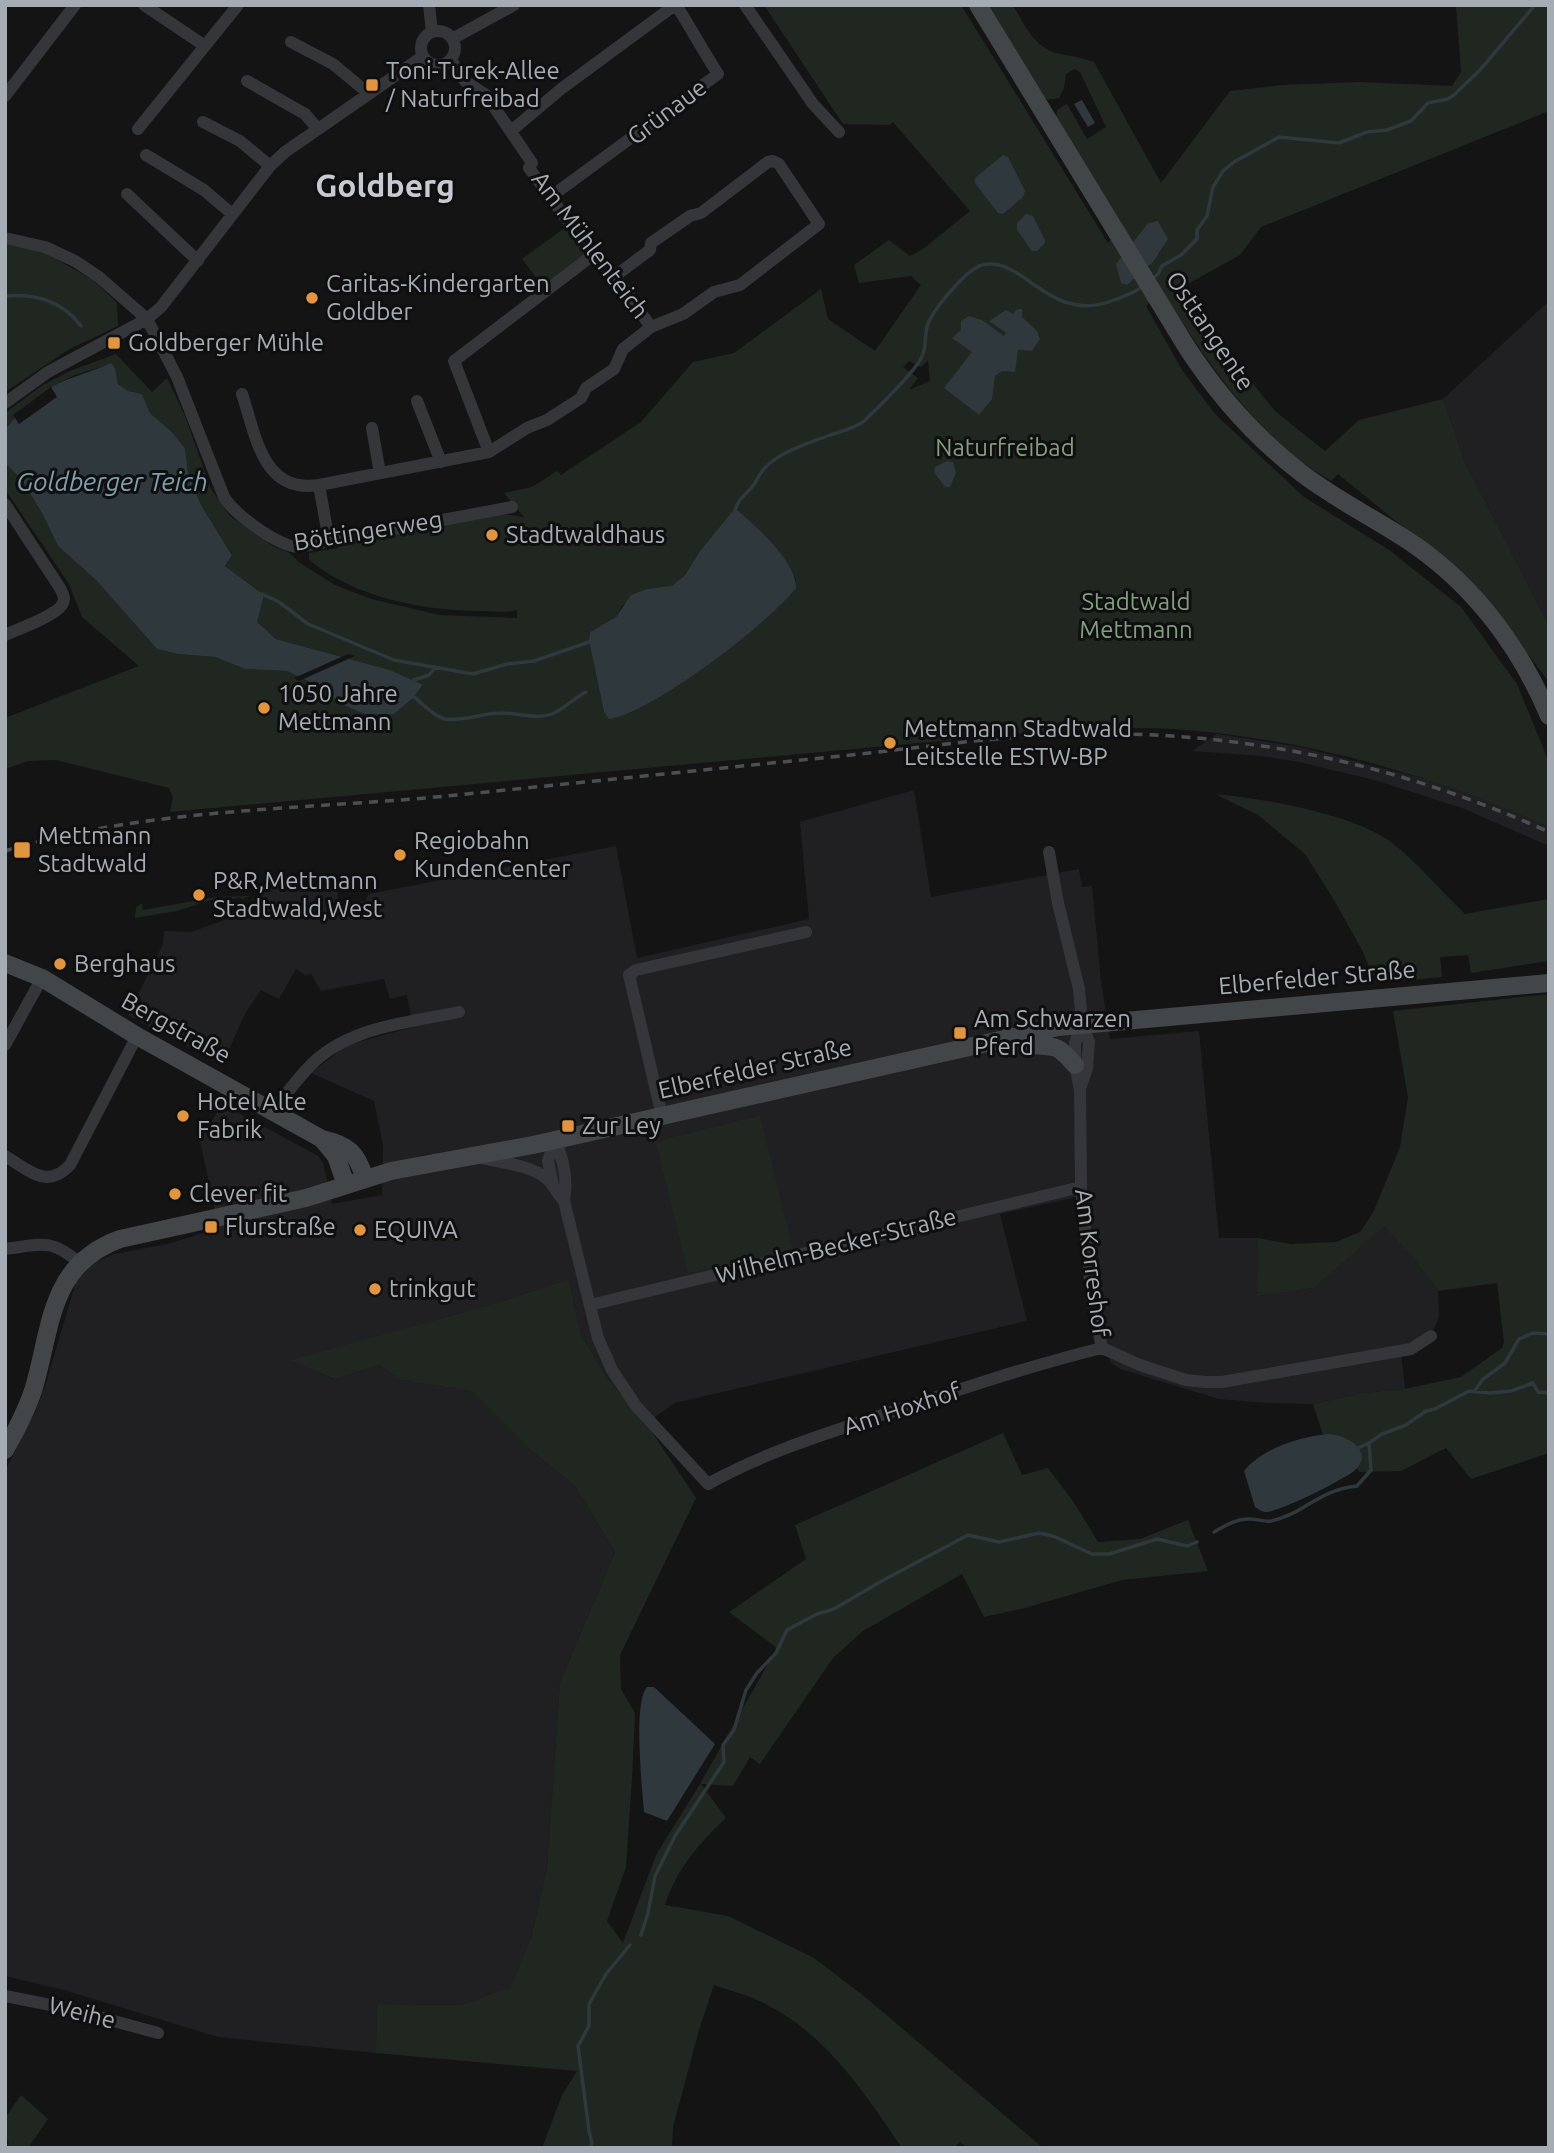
<svg xmlns="http://www.w3.org/2000/svg" width="1554" height="2153" font-family="Ubuntu,sans-serif">
<style>
.built{fill:#202022}
.green{fill:#202720;fill-rule:evenodd}
.water{fill:#2e383d}
.pier{fill:#141415}
.lines{fill:none;stroke-linecap:round;stroke-linejoin:round}
.stream{stroke:#2e383d;stroke-width:3.5}
.street{stroke:#35363a;stroke-width:12}
.secondary{stroke:#434649;stroke-width:18}
.rail{stroke:#4c4f52;stroke-width:3.5;stroke-dasharray:9 7;stroke-linecap:butt}
.poi-dot{fill:#e19540;stroke:#0f0f10;stroke-width:2.5}
.labels{text-anchor:middle;stroke-width:6;stroke-linejoin:round;paint-order:stroke}
.poi-label{font-size:24px;fill:#a6acb4;stroke:#0f0f10;text-anchor:start}
.street-label{font-size:24px;fill:#a6acb4;stroke:#0f0f10}
.park-label{font-size:24px;fill:#819e7f;stroke:#0f0f10}
.water-label{font-size:26px;font-style:italic;fill:#809eac;stroke:#0f0f10}
.district-label{font-size:32px;font-weight:bold;fill:#c7cbd1;stroke:#0f0f10}
</style>
<rect width="100%" height="100%" fill="#141415"/>
<path class="built" d="M1549,301V626L1465,462L1443,399Z
M1217,734L1300,747L1429,780L1501,806L1549,827V846L1462,808L1374,780L1299,762L1261,756L1192,751Z
M914,790L931,897L1079,869L1082,887L1092,886L1101,981L1110,1039L1199,1031L1219,1238H1258V1296L1314,1288L1384,1225L1410,1254L1438,1291L1439,1317L1431,1336L1401,1351L1405,1389L1362,1393L1313,1404L1265,1403L1219,1399L1120,1369L1111,1363L1087,1302L1077,1197L1000,1214L1027,1321L675,1403L646,1423L608,1379L580,1333L569,1279L497,1303L293,1360L333,1379L379,1365L401,1380L471,1391L529,1449L575,1486L615,1552L560,1682L547,1868L531,1938L510,1987L462,2005L377,2004L376,2053L218,2037L64,1990L5,1976V1471L36,1410L45,1386L76,1282L93,1263L114,1254L168,1244L219,1228L200,1141L222,1104L318,1156L323,1163L332,1204L382,1195L383,1145L374,1101L311,1073L347,1045L413,1027L407,995L390,999L384,979L321,991L311,974L305,975L296,969L279,999L261,990L245,1014L222,1065L128,1015L163,944L164,931L191,932L236,916L257,913V887L338,891L337,903L365,901L369,894L616,846L637,958L809,919L800,822Z"/>
<path class="green" d="M764,5H961L1108,243L1123,225L1056,118L1057,110L1067,104L1087,139L1106,127L1080,72L1075,69L1066,74L1064,88L1059,98L1045,100L986,5H1013C1024,24 1034,47 1056,53C1069,56 1081,57 1094,62L1161,183L1230,91L1282,85L1360,82L1452,86L1461,72L1456,5H1549V111L1261,227L1240,255L1177,290L1275,411L1325,451L1359,420L1443,399L1465,462L1549,626V682L1478,588L1338,474L1331,481C1319,473 1306,466 1295,457C1240,411 1199,350 1162,290L1146,306L1182,370L1215,414L1304,497L1389,550L1461,607L1517,684L1544,750L1549,764V827C1435,776 1311,740 1186,730C1133,726 1080,729 1027,733L170,812L173,797L169,788L56,760L28,761L5,769V718L139,666L82,617L69,584L5,489V463L22,480L43,515L58,546L96,580L157,649L178,654L215,657L245,669L287,671L314,684L339,703L414,697L423,686L390,670L276,639L256,622L264,595L225,566L232,554L201,505L188,472L185,448L172,432L150,413L142,394C136,392 130,393 125,390C114,384 118,372 111,364L75,375L51,387L13,415L15,418L5,429V413L43,385L70,371L116,354L152,392L167,378L185,416L211,489L230,516L273,546L288,552L300,563L335,585L371,599L440,615L517,618V610C505,613 492,611 479,611C421,610 356,598 309,560V553L337,548L347,541L502,514L524,517L504,493L532,487L557,471L561,475L641,422L693,362L734,353L821,289L828,319L875,351L921,285L911,276L859,283L854,265L889,240L910,256L923,249L970,211L893,122L889,125L843,124ZM928,360L930,381L909,390L918,378L903,367L909,361L921,367ZM735,508C758,529 783,551 796,580L753,629L702,669L645,705L604,712L589,641L590,632L616,617L622,606L647,589L672,587L685,575L700,551Z
M566,227L588,257L545,289L522,259Z
M5,244L42,251L93,280L117,303L118,326L68,350L5,392Z
M1215,794C1265,799 1350,813 1391,842C1416,861 1442,892 1465,914L1549,899V961L1471,973L1468,955L1440,957L1442,977L1376,983L1362,950L1334,900L1305,854L1258,815Z
M250,896L242,899L240,897L233,899L223,898L220,906H218L214,899L177,911L135,918L136,907L142,903L143,910L215,897Z
M1549,994V1453L1471,1479L1446,1448L1401,1471L1360,1472L1323,1435L1313,1404L1362,1393L1405,1389L1461,1377L1502,1348L1504,1342L1497,1283L1438,1291L1410,1254L1384,1226L1314,1288L1257,1296L1258,1238L1291,1244L1336,1242L1360,1232L1373,1213L1400,1147L1408,1097L1393,1011Z
M760,1116L793,1250L688,1273L656,1142Z
M569,1279L580,1333L608,1379L646,1423L696,1498L620,1655L621,1689L635,1713L632,1778L626,1867L607,1921L623,1943L656,1855L700,1784L777,1648L729,1612L806,1559L795,1525L1003,1433L1022,1475L1048,1468L1075,1504L1098,1542L1140,1539L1188,1520L1208,1571L1122,1580L1025,1608L984,1617L962,1574L863,1631L833,1658L760,1764L750,1757L733,1786L701,1784L726,1818C699,1843 676,1870 665,1905L728,1916L814,1958L864,1996L1043,2148H968L960,2142L953,2148H902C862,2089 823,2029 755,1999C742,1993 727,1990 714,1985L699,2030L673,2127L672,2148H542L562,2095L577,2071L376,2053L377,2004L462,2005L510,1987L531,1938L547,1868L560,1682L615,1552L575,1486L529,1449L471,1391L401,1380L379,1365L334,1379L291,1360L497,1303Z
M21,2095L48,2119L28,2148H5L9,2142L5,2138V2118Z"/>
<path class="water" d="M1082,100L1095,123L1088,127L1074,104Z
M1003,155L1008,157L1025,191L1023,197L1003,214L998,213L975,183V178Z
M1026,214L1033,216L1045,240V243L1037,251H1032L1017,230V223Z
M1158,221L1168,239L1153,262L1127,285L1121,283L1116,264L1148,223Z
M1017,309H1022V317L1037,331L1040,339L1032,351L1018,350L1015,372L1002,371L995,376L992,399L979,415L944,388L972,352L952,338L961,330V321L969,316L982,320L1004,336L1006,333L989,321L1006,310L1013,314Z
M111,363L115,368L118,384L128,391L142,394L150,413L172,432L185,448L188,472L201,505L232,555L225,566L264,595L257,622L276,639L390,670L423,685L414,697L394,714H365L339,703L314,684L287,671L245,669L215,657L178,654L157,649L96,580L58,546L43,515L22,480L5,463V429L15,418L19,424L57,397L51,387C70,377 91,372 111,363Z
M947,461L953,462L956,473L950,487H945L934,472L935,467Z
M735,508C754,525 797,561 796,588C769,623 652,713 609,719L604,712L589,641L590,632L616,617L631,595L647,589L672,586L685,575L700,551Z
M1328,1434C1347,1435 1376,1451 1354,1471C1343,1480 1278,1513 1265,1512C1263,1512 1256,1508 1255,1507L1244,1471C1263,1448 1299,1437 1328,1434Z
M647,1687H654L715,1744L667,1821L644,1812C642,1787 633,1703 647,1687Z"/>
<path class="pier" d="M348,654L355,656L299,681L294,678Z"/>
<g class="lines">
<path class="stream" d="M1152,279L1158,274L1162,266L1181,255L1197,239V230L1207,216L1213,187L1223,171L1234,162L1279,137L1339,143L1367,132L1387,130L1411,121L1428,103L1448,99L1455,94L1480,70L1535,5
M5,296C34,293 63,301 81,326
M735,512C736,501 745,495 752,487C757,481 759,474 764,469C778,452 810,443 830,435C841,431 855,429 864,421C879,407 908,378 919,362C927,350 924,340 927,327C931,311 967,269 982,265C1023,254 1049,326 1114,300C1124,296 1135,293 1143,286
M262,594L279,602L308,624L394,660L473,674L507,664L534,661L592,641
M414,680L429,675L435,667
M414,697C423,704 435,717 445,719C463,722 482,713 500,713C517,712 536,721 554,713C565,708 574,698 586,692
M1474,1392L1482,1380L1505,1363L1519,1339L1533,1333L1549,1334
M1358,1448L1369,1443
M1214,1532C1225,1526 1237,1518 1250,1519C1257,1519 1264,1522 1271,1521C1304,1514 1318,1490 1357,1486L1371,1470L1369,1443L1382,1434L1406,1425L1426,1411L1435,1409L1469,1391L1489,1393L1511,1391L1533,1383L1538,1392L1549,1393
M641,1935L648,1913L655,1876L675,1836L724,1762L723,1745L734,1730L746,1690L757,1673L776,1653L787,1630L817,1614L834,1609L880,1582L968,1535L999,1542L1039,1533L1053,1536L1092,1554H1109L1157,1539L1187,1546L1197,1542
M590,2148L592,2143L589,2131L578,2046L589,2026V2004L606,1974L630,1945"/>
<path class="street" d="M144,5L205,46
M429,5L432,32
M745,5L813,104L839,132
M421 48a17 17 0 1 1 34 0a17 17 0 1 1-34 0Z
M452,39L514,5
M291,42L333,64L368,93
M451,60L465,81L486,95L532,163L529,168L593,255L615,276L651,327
M247,81L305,114L317,128
M5,96L75,5
M203,122L240,141L270,166
M138,129L238,5
M511,131L561,89L675,5
M146,155L204,190L232,214
M127,194L198,261
M549,198L718,74C703,51 691,28 676,5
M5,238L45,247L75,261L99,277L147,319L177,377L224,497C235,515 278,546 298,547L512,507
M242,394C256,435 262,494 319,485
M417,401L441,462
M5,403L48,372L147,319L161,307L270,166L285,152L422,57
M372,428L380,473
M489,452L454,361L593,255
M5,504L60,588C63,594 66,599 62,605C55,616 18,629 5,635
M329,541L319,485L489,452L527,428L547,420L581,398L586,388L614,369L623,349L651,327L683,314L714,292L740,285L819,224L779,164L773,161L768,162L701,213L690,216L651,243L650,250L615,276
M1049,852L1058,903L1079,989L1082,1023L1089,1042L1087,1068L1081,1086
M1082,1023L1075,1043V1065L1080,1090L1081,1187L1092,1300L1102,1348
M5,1045L42,978
M273,1111C286,1094 299,1076 315,1061C354,1026 411,1022 459,1012
M662,1116L629,975L636,970L806,932
M555,1140C564,1160 568,1180 564,1201
M5,1156C29,1170 47,1190 70,1165L137,1036
M476,1157C497,1162 532,1165 547,1179C554,1185 557,1194 564,1201L598,1338L612,1370L636,1406L708,1484C761,1454 819,1436 876,1417C951,1392 1025,1367 1102,1348
M553,1185L548,1161L555,1140
M5,1249C40,1245 51,1237 79,1263
M590,1305L1081,1187
M1102,1348L1140,1365L1186,1380L1205,1382H1222L1411,1349L1431,1336
M5,1996L66,2008L158,2033"/>
<path class="secondary" d="M978,5L1186,346C1217,394 1255,437 1300,472C1336,500 1378,520 1416,546C1476,588 1521,649 1549,716
M5,963L42,978L137,1036L322,1139C349,1145 357,1153 365,1179
M1009,1036C1016,1039 1024,1044 1031,1045C1056,1047 1057,1044 1075,1065
M322,1139L336,1156L346,1185
M5,1450C16,1431 26,1411 33,1391C52,1328 48,1265 120,1239L306,1198L391,1171L533,1145L1058,1027L1549,983"/>
<path class="rail" d="M5,851C149,807 308,810 457,795C585,782 713,769 841,756C919,748 997,736 1076,734C1240,730 1399,764 1549,832"/>
</g>
<g class="poi-dot">
<rect x="365" y="78" width="14" height="14" rx="3.5"/>
<circle cx="312" cy="298" r="7"/>
<rect x="107" y="336" width="14" height="14" rx="3.5"/>
<circle cx="492" cy="535" r="7"/>
<circle cx="264" cy="708" r="7"/>
<circle cx="890" cy="743" r="7"/>
<rect x="13" y="841" width="18" height="18" rx="3.5"/>
<circle cx="400" cy="855" r="7"/>
<circle cx="199" cy="895" r="7"/>
<circle cx="60" cy="964" r="7"/>
<rect x="953" y="1026" width="14" height="14" rx="3.5"/>
<circle cx="183" cy="1116" r="7"/>
<rect x="561" y="1119" width="14" height="14" rx="3.5"/>
<circle cx="175" cy="1194" r="7"/>
<rect x="204" y="1220" width="14" height="14" rx="3.5"/>
<circle cx="360" cy="1230" r="7"/>
<circle cx="375" cy="1289" r="7"/>
</g>
<g class="labels">
<g class="poi-label">
<text x="386" y="79">Toni-Turek-Allee<tspan x="386" dy="28">/ Naturfreibad</tspan></text>
<text x="326" y="292">Caritas-Kindergarten<tspan x="326" dy="28">Goldber</tspan></text>
<text x="128" y="351">Goldberger Mühle</text>
<text x="506" y="543">Stadtwaldhaus</text>
<text x="278" y="702">1050 Jahre<tspan x="278" dy="28">Mettmann</tspan></text>
<text x="904" y="737">Mettmann Stadtwald<tspan x="904" dy="28">Leitstelle ESTW-BP</tspan></text>
<text x="38" y="844">Mettmann<tspan x="38" dy="28">Stadtwald</tspan></text>
<text x="414" y="849">Regiobahn<tspan x="414" dy="28">KundenCenter</tspan></text>
<text x="213" y="889">P&amp;R,Mettmann<tspan x="213" dy="28">Stadtwald,West</tspan></text>
<text x="74" y="972">Berghaus</text>
<text x="974" y="1027">Am Schwarzen<tspan x="974" dy="28">Pferd</tspan></text>
<text x="197" y="1110">Hotel Alte<tspan x="197" dy="28">Fabrik</tspan></text>
<text x="582" y="1134">Zur Ley</text>
<text x="189" y="1202">Clever fit</text>
<text x="225" y="1235">Flurstraße</text>
<text x="374" y="1238">EQUIVA</text>
<text x="389" y="1297">trinkgut</text>
</g>
<g class="street-label">
<text transform="translate(667 112) rotate(-37)" y="8">Grünaue</text>
<text transform="translate(590 245) rotate(53)" y="8">Am Mühlenteich</text>
<text transform="translate(1210 331) rotate(56)" y="8">Osttangente</text>
<text transform="translate(368 531) rotate(-9)" y="8">Böttingerweg</text>
<text transform="translate(1317 978) rotate(-5)" y="8">Elberfelder Straße</text>
<text transform="translate(176 1028) rotate(29)" y="8">Bergstraße</text>
<text transform="translate(755 1069) rotate(-13)" y="8">Elberfelder Straße</text>
<text transform="translate(836 1246) rotate(-14)" y="8">Wilhelm-Becker-Straße</text>
<text transform="translate(1092 1263) rotate(83)" y="8">Am Korreshof</text>
<text transform="translate(902 1409) rotate(-18)" y="8">Am Hoxhof</text>
<text transform="translate(82 2013) rotate(14)" y="8">Weihe</text>
</g>
<g class="park-label">
<text x="1005" y="456">Naturfreibad</text>
<text x="1136" y="610">Stadtwald<tspan x="1136" dy="28">Mettmann</tspan></text>
</g>
<g class="water-label">
<text x="112" y="491">Goldberger Teich</text>
</g>
<g class="district-label">
<text x="385" y="197">Goldberg</text>
</g>
</g>
<rect width="1554" height="2153" fill="none" stroke="#a6acb4" stroke-width="14"/>
</svg>
